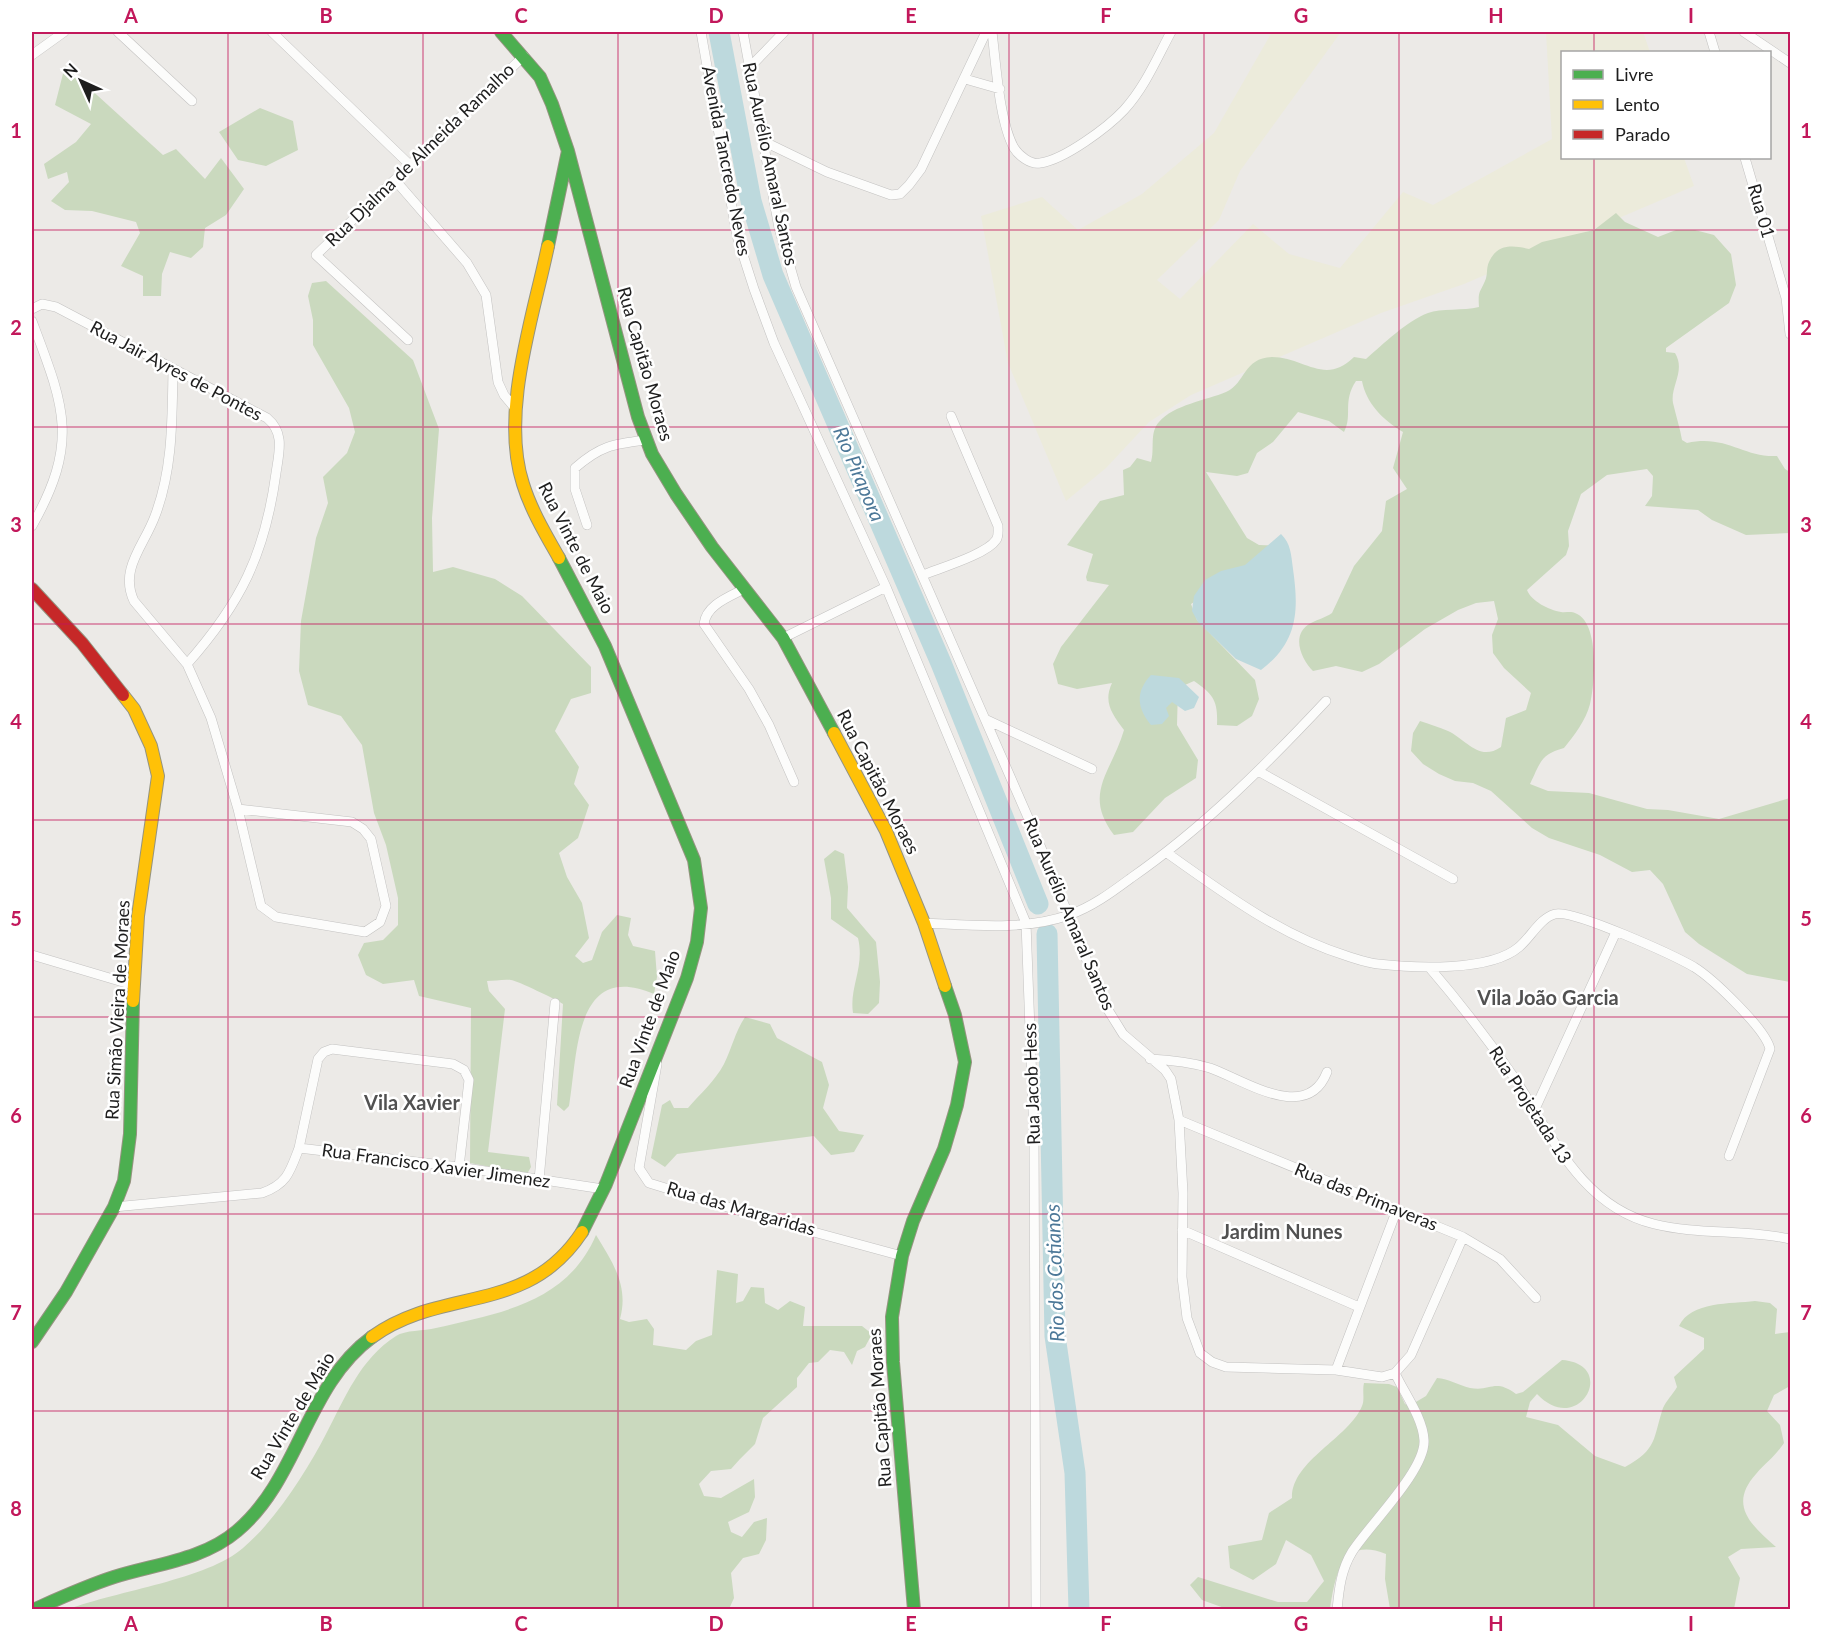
<svg xmlns="http://www.w3.org/2000/svg" width="1822" height="1641" font-family="Lato,sans-serif">
<style>
.farmland{fill:#ecebdb}
.forest{fill:#cad9be}
.water{fill:#bdd9dd}
.lines{fill:none;stroke-linecap:round;stroke-linejoin:round}
.river{stroke:#bdd9dd;stroke-width:21}
.street-casing{stroke:#c3c2c1;stroke-width:10}
.fast-casing{stroke:#959480;stroke-width:14}
.slow-casing{stroke:#959480;stroke-width:14}
.jam-casing{stroke:#959480;stroke-width:14}
.street{stroke:#fcfcfb;stroke-width:9}
.fast{stroke:#4caf50;stroke-width:12}
.slow{stroke:#ffc107;stroke-width:12}
.jam{stroke:#c62828;stroke-width:12}
.grid{fill:none;stroke:#c2185b;stroke-width:1.5;stroke-opacity:0.55}
.labels{text-anchor:middle;stroke-width:5;stroke-linejoin:round;paint-order:stroke}
.street-label{font-size:18px;fill:#1e1e1e;stroke:#fff}
.water-label{font-size:20px;font-style:italic;fill:#4c7898;stroke:#fff}
.neighbourhood-label{font-size:20px;font-weight:bold;fill:#515151;stroke:#fff}
.neatline{fill:none;stroke:#c2185b;stroke-width:2}
.grid-label{font-size:20px;text-anchor:middle;font-weight:bold;fill:#c2185b}
</style>
<rect width="100%" height="100%" fill="#eceae7"/>
<path class="farmland" d="M1272,32H1341L1240,171L1219,220L1157,280L1180,299L1253,224L1289,254L1340,268L1403,192L1433,205L1552,139L1546,32H1643L1650,52H1562V158H1684L1694,186L1464,284L1381,313L1191,395L1149,422L1106,468L1066,501L1008,363L981,216L1042,197L1078,230L1142,194L1214,133Z"/>
<path class="forest" d="M65,66L163,155L176,149L205,179L221,158L244,189L226,215L205,228L203,247L191,258L170,252L162,274L161,296H143V276L121,266L140,233L136,222L92,211L65,210L51,201L69,182L67,172L48,179L44,164L76,142L91,124L55,105Z
M260,108L293,121L298,150L266,166L238,160L219,132Z
M1616,213L1625,222L1658,237L1676,230H1695L1714,235L1731,254L1736,285L1729,303L1666,348V352L1675,353C1686,371 1670,386 1673,403C1676,416 1680,428 1682,440L1687,443C1726,434 1744,458 1777,456L1785,469L1790,472V533L1746,535L1712,520L1698,510L1645,506L1652,496L1653,476L1647,469L1607,475L1581,494L1568,531L1569,546L1566,555L1527,590C1531,601 1549,610 1561,612C1565,613 1571,611 1575,613C1600,622 1595,683 1590,704C1586,720 1574,736 1564,748C1540,754 1540,764 1530,784L1548,791L1589,793L1647,809L1668,810L1719,819L1790,798V982L1747,974L1699,944L1685,932L1663,884L1650,870L1632,872L1600,855L1549,838L1532,828L1491,791L1473,783L1455,781L1439,774L1423,764L1411,751L1413,733L1420,721C1429,724 1439,727 1448,731C1467,740 1479,762 1501,747L1506,718L1526,710L1531,693L1504,668L1493,653L1492,635L1498,619L1494,601L1476,603L1458,610L1425,629L1379,664L1362,672L1336,666L1313,671C1301,659 1290,634 1311,623C1318,619 1325,618 1332,613L1354,566L1382,531L1386,501L1407,489L1393,468L1403,432C1383,420 1366,403 1362,381H1356C1342,402 1353,415 1344,432L1329,421L1298,412L1273,442L1257,453L1248,473L1237,476L1206,472L1247,538L1259,545L1284,546L1191,604L1197,620L1255,680L1259,699L1252,716L1237,726L1217,725C1218,701 1214,695 1194,681L1178,688L1177,725L1198,760L1196,778L1165,798L1133,832L1114,835C1082,793 1112,772 1124,730C1112,714 1103,702 1112,683L1077,689L1058,684L1053,664L1061,647L1109,585L1087,581L1086,577L1093,554L1067,545L1100,501L1124,495L1123,470L1130,467L1137,458L1151,462C1155,449 1149,433 1159,422C1173,405 1207,400 1226,392C1246,383 1243,358 1272,357C1304,357 1325,386 1354,357L1366,359C1382,345 1408,320 1428,313C1441,308 1463,311 1479,307C1478,292 1479,294 1485,281C1488,275 1486,268 1489,262C1497,244 1512,245 1529,249L1542,242L1594,230Z
M326,281L413,360L439,429L432,518L433,572L453,567L495,579L522,596L591,667V693L571,699L555,731L579,767L574,784L589,805L578,838L559,853L567,877L582,903L589,938L575,956L583,963L592,960L602,932L617,915L631,918L628,935L633,946L655,951L657,977L654,994C574,960 578,1054 569,1106L564,1111L557,1105L563,1004C559,1001 516,980 511,980C504,979 494,981 487,981L489,991L505,1009L488,1152L529,1157L531,1167L527,1174L470,1163L471,1008L419,996L414,980L383,984L366,975L358,955L364,943L383,940L398,925V898L386,845L374,813L362,745L341,716L308,705L299,671L301,621L316,538L328,503L323,477L347,453L355,432L349,408L313,345V320L308,296L312,283Z
M835,850L844,854L848,887L847,908L876,942L880,982L879,1003L868,1014L853,1013C849,987 865,967 858,938L831,919V898L824,859Z
M745,1017L770,1024L777,1038L822,1062L829,1085L823,1108L839,1131L864,1135L854,1152L831,1155L814,1136L677,1154L665,1167L651,1158L662,1105L670,1100L674,1108H688C700,1094 715,1081 724,1064C732,1048 735,1032 745,1017Z
M596,1235C613,1263 629,1286 620,1319L629,1322L647,1319L654,1329L653,1345L686,1350L696,1341L712,1335L717,1270L738,1274L736,1303L743,1301L751,1287L764,1288L765,1303L778,1310L790,1301L805,1307L803,1326H862L872,1334L865,1347L857,1351L852,1365L844,1352L830,1350L818,1362L809,1363L797,1378V1387L763,1418L755,1444L740,1459L731,1469L711,1471L699,1484L704,1496L721,1498L754,1479L755,1497L749,1512L728,1522L731,1532L742,1537L754,1522L767,1518L766,1540L759,1554L743,1558L731,1573L734,1598L729,1609H69C117,1591 208,1579 243,1548C275,1521 307,1471 326,1434C345,1398 360,1359 396,1336C405,1330 424,1331 436,1328C500,1313 567,1303 596,1235Z
M1755,1301L1770,1303L1777,1309L1775,1334L1790,1332V1386L1774,1395L1767,1411L1780,1425L1784,1443C1774,1458 1767,1461 1756,1474C1728,1505 1751,1525 1776,1547L1741,1549L1728,1557L1740,1578L1734,1609H1390L1385,1579L1386,1554C1341,1536 1335,1577 1330,1609H1227L1202,1600L1190,1585L1198,1577L1278,1602H1307L1324,1581L1311,1555L1286,1540L1276,1564L1253,1580L1230,1568L1228,1546L1262,1540L1269,1513L1292,1498C1291,1461 1349,1438 1362,1406C1365,1400 1362,1390 1364,1383L1389,1384L1397,1387L1405,1404L1409,1406L1426,1396L1437,1378C1449,1379 1458,1385 1470,1388C1491,1392 1494,1378 1516,1394L1523,1392L1562,1360C1619,1364 1579,1438 1537,1394L1530,1402L1526,1417L1558,1425L1595,1456L1625,1467C1658,1449 1653,1438 1663,1408C1666,1401 1673,1394 1677,1387L1674,1377L1704,1349V1338L1679,1326C1691,1301 1731,1304 1755,1301Z"/>
<path class="water" d="M1281,534C1291,544 1291,554 1293,569C1299,611 1298,642 1261,670L1236,659L1198,622L1192,611L1194,596L1205,580L1221,571L1245,565Z
M1151,675L1179,678L1199,697L1194,708L1185,711L1172,702L1166,708L1169,716L1162,724L1151,725C1137,708 1135,692 1151,675Z"/>
<g class="lines">
<path class="river" d="M719,32L751,201L773,275L941,663L1038,904
M1047,934L1055,1336L1075,1473L1079,1610"/>
<g class="street-casing">
<path id="street" d="M118,32L192,101
M272,32L410,165
M701,32L737,236L754,289L774,343L886,587L1026,923L1034,1137L1036,1610
M743,32L779,228L796,287L1037,838L1105,1005L1123,1034L1165,1070L1171,1079L1179,1120L1183,1193L1182,1277L1187,1318L1200,1353L1212,1362L1226,1367L1336,1370L1382,1377L1395,1373C1404,1393 1423,1418 1424,1440C1426,1470 1369,1525 1352,1552C1341,1570 1339,1589 1337,1610
M992,32C996,63 999,121 1014,148C1019,156 1031,165 1040,163C1064,160 1108,127 1124,110C1145,87 1157,58 1171,32
M1709,32L1715,52
M1744,32L1790,63
M32,55L64,32
M750,67L784,32
M965,79L1000,89
M765,142L827,172L891,195L900,194L909,185L921,169L986,32
M1745,158L1786,298L1790,334
M395,180L467,263L486,295L498,382L504,395L514,407
M32,309L42,304L56,307L267,418C285,433 279,452 276,473C265,554 241,603 187,664
M32,321C64,406 80,441 32,526
M408,340L316,255L524,56
M173,370C172,419 173,469 155,516C144,546 119,569 134,601L187,664L211,718L238,809L261,906L276,917L365,932L380,922L386,906L371,839L363,829L352,822L238,809
M587,525L575,489V468C601,445 614,444 647,440
M923,575C940,568 987,554 996,540C999,536 998,531 998,526L951,416
M744,589C729,597 706,605 704,624L749,689L769,725L794,782
M783,638L886,587
M985,719L1092,769
M1258,771L1453,879
M1167,853C1224,893 1279,935 1347,956C1357,959 1367,963 1378,964C1414,968 1490,972 1519,947C1531,937 1540,918 1555,914C1573,909 1675,956 1694,967C1712,978 1766,1029 1770,1049L1729,1156
M924,923C971,925 1024,931 1069,915C1092,907 1112,892 1131,878C1203,828 1266,765 1326,701
M32,955L133,985
M1429,967C1459,1002 1487,1038 1513,1076C1551,1133 1580,1206 1654,1224C1698,1235 1746,1229 1790,1239
M1150,1059C1171,1060 1190,1062 1210,1068C1244,1080 1307,1124 1327,1072
M657,1064L639,1168L649,1183L773,1221L902,1256
M1535,1109L1616,932
M1179,1120L1463,1237L1500,1259L1536,1298
M299,1148L318,1059L324,1052L332,1049L453,1064L464,1070L469,1080L459,1167
M539,1180L555,1003
M114,1207L262,1193C287,1184 290,1172 299,1148L459,1167L603,1189
M1182,1230L1359,1307
M1336,1370L1396,1212
M1395,1373L1411,1355L1463,1237"/>
</g>
<g class="fast-casing">
<path id="fast" d="M501,32L540,77L552,104L568,151L638,417L652,454L676,494L712,547L783,638L834,733
M548,246L568,151
M559,558L605,646L694,860L701,908L697,942L687,978L606,1184L582,1232
M32,1342L66,1292L114,1207L124,1181L130,1134L133,1001
M33,1610C60,1598 86,1586 114,1577C155,1564 203,1560 237,1531C299,1479 306,1385 372,1337
M914,1610L893,1362L892,1317L902,1256L913,1221L944,1149L957,1105L965,1062L955,1015L945,986"/>
</g>
<g class="slow-casing">
<path id="slow" d="M548,246C533,318 500,413 523,484C531,510 546,535 559,558
M123,695L134,709L151,746L158,776L138,916L133,1001
M834,733L886,831L924,923L945,986
M372,1337C442,1286 527,1316 582,1232"/>
</g>
<g class="jam-casing">
<path id="jam" d="M32,589L82,643L123,695"/>
</g>
<use href="#street" class="street"/>
<use href="#fast" class="fast"/>
<use href="#slow" class="slow"/>
<use href="#jam" class="jam"/>
</g>
<path class="grid" d="M228,32V1610M423,32V1610M618,32V1610M813,32V1610M1009,32V1610M1204,32V1610M1399,32V1610M1594,32V52M1594,158V1610M32,230H1790M32,427H1790M32,624H1790M32,820H1790M32,1017H1790M32,1214H1790M32,1411H1790"/>
<g class="labels">
<g class="street-label">
<text transform="translate(420 155) rotate(-44)" y="6">Rua Djalma de Almeida Ramalho</text>
<text transform="translate(726 161) rotate(79)" y="6">Avenida Tancredo Neves</text>
<text transform="translate(770 164) rotate(78)" y="6">Rua Aurélio Amaral Santos</text>
<text transform="translate(1761 211) rotate(74)" y="6">Rua 01</text>
<text transform="translate(645 364) rotate(74)" y="6">Rua Capitão Moraes</text>
<text transform="translate(176 371) rotate(28)" y="6">Rua Jair Ayres de Pontes</text>
<text transform="translate(576 548) rotate(63)" y="6">Rua Vinte de Maio</text>
<text transform="translate(878 782) rotate(63)" y="6">Rua Capitão Moraes</text>
<text transform="translate(1069 914) rotate(67)" y="6">Rua Aurélio Amaral Santos</text>
<text transform="translate(118 1010) rotate(-87)" y="6">Rua Simão Vieira de Moraes</text>
<text transform="translate(650 1019) rotate(-70)" y="6">Rua Vinte de Maio</text>
<text transform="translate(1032 1084) rotate(-92)" y="6">Rua Jacob Hess</text>
<text transform="translate(1530 1105) rotate(57)" y="6">Rua Projetada 13</text>
<text transform="translate(436 1166) rotate(8)" y="6">Rua Francisco Xavier Jimenez</text>
<text transform="translate(1366 1197) rotate(22)" y="6">Rua das Primaveras</text>
<text transform="translate(741 1209) rotate(16)" y="6">Rua das Margaridas</text>
<text transform="translate(880 1408) rotate(-94)" y="6">Rua Capitão Moraes</text>
<text transform="translate(293 1416) rotate(-59)" y="6">Rua Vinte de Maio</text>
</g>
<g class="water-label">
<text transform="translate(859 474) rotate(67)" y="7">Rio Pirapora</text>
<text transform="translate(1055 1273) rotate(-92)" y="7">Rio dos Cotianos</text>
</g>
<g class="neighbourhood-label">
<text x="1548" y="1005">Vila João Garcia</text>
<text x="412" y="1110">Vila Xavier</text>
<text x="1282" y="1239">Jardim Nunes</text>
</g>
</g>
<rect width="1822" height="1641" fill="none" stroke="#ffffff" stroke-width="66"/>
<rect x="1561" y="51" width="210" height="108" fill="#ffffff" stroke="#a5a5a5" stroke-width="1.5"/>
<rect x="1573" y="70" width="30" height="9" fill="#4caf50" stroke="#a5a5a5" stroke-width="1.5"/>
<text x="1615" y="81" font-size="18" fill="#1e1e1e">Livre</text>
<rect x="1573" y="100" width="30" height="9" fill="#ffc107" stroke="#a5a5a5" stroke-width="1.5"/>
<text x="1615" y="111" font-size="18" fill="#1e1e1e">Lento</text>
<rect x="1573" y="130" width="30" height="9" fill="#c62828" stroke="#a5a5a5" stroke-width="1.5"/>
<text x="1615" y="141" font-size="18" fill="#1e1e1e">Parado</text>
<g transform="translate(81 81) rotate(315)" stroke="#ffffff" stroke-width="4.5" paint-order="stroke">
<path d="M0-4.5L10 22L0 15L-10 22Z" fill="#1e1e1e"/>
<text y="-9" font-size="16" font-weight="bold" text-anchor="middle" fill="#1e1e1e">N</text>
</g>
<rect x="33" y="33" width="1756" height="1575" class="neatline"/>
<g class="grid-label">
<text x="131" y="23">A</text>
<text x="326" y="23">B</text>
<text x="521" y="23">C</text>
<text x="716" y="23">D</text>
<text x="911" y="23">E</text>
<text x="1106" y="23">F</text>
<text x="1301" y="23">G</text>
<text x="1496" y="23">H</text>
<text x="1691" y="23">I</text>
<text x="16" y="138">1</text>
<text x="1806" y="138">1</text>
<text x="16" y="335">2</text>
<text x="1806" y="335">2</text>
<text x="16" y="532">3</text>
<text x="1806" y="532">3</text>
<text x="16" y="729">4</text>
<text x="1806" y="729">4</text>
<text x="16" y="926">5</text>
<text x="1806" y="926">5</text>
<text x="16" y="1123">6</text>
<text x="1806" y="1123">6</text>
<text x="16" y="1320">7</text>
<text x="1806" y="1320">7</text>
<text x="16" y="1516">8</text>
<text x="1806" y="1516">8</text>
<text x="131" y="1631">A</text>
<text x="326" y="1631">B</text>
<text x="521" y="1631">C</text>
<text x="716" y="1631">D</text>
<text x="911" y="1631">E</text>
<text x="1106" y="1631">F</text>
<text x="1301" y="1631">G</text>
<text x="1496" y="1631">H</text>
<text x="1691" y="1631">I</text>
</g>
</svg>
